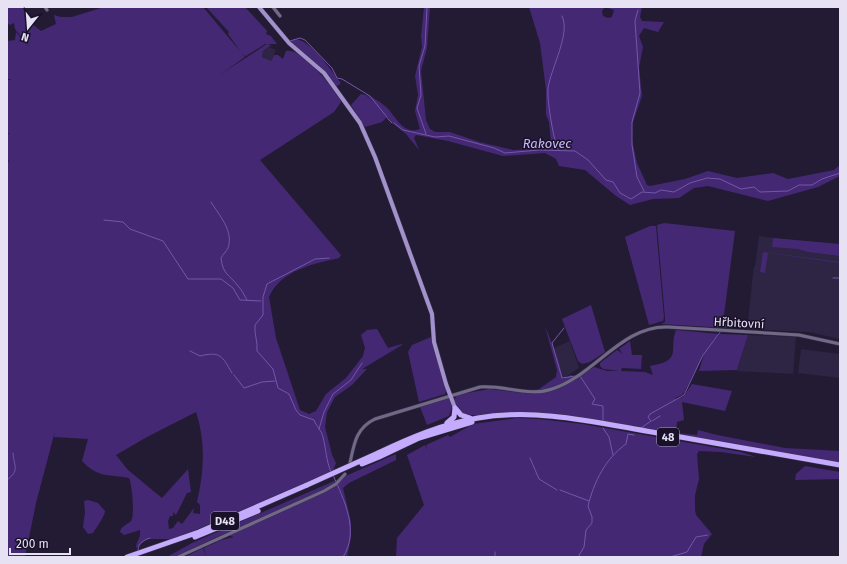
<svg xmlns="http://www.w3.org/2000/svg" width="847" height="564" font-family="'Fira Sans',sans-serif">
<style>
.built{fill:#2e2443}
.green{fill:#452874;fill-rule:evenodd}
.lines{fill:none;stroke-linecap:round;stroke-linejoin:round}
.stream{stroke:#7357a9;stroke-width:1}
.minor-casing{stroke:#3c354b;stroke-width:4}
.major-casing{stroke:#3c354b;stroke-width:5}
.highway-casing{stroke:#3c354b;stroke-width:6}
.minor{stroke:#716987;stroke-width:3}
.major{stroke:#a391ce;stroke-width:4}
.highway{stroke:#c4abfe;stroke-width:5}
.highway-bridge-casing{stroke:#3c354b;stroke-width:6;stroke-linecap:butt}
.highway-bridge{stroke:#c4abfe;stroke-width:5}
.labels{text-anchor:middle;stroke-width:3;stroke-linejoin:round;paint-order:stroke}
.shield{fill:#191129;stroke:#a8a3b6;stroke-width:1}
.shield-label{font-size:11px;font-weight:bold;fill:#e6e1f3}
.street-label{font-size:12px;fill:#e6e1f3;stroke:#191129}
.water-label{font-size:13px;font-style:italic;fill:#cbb8fa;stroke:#191129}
</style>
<rect width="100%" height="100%" fill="#231b34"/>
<path class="built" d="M269,47L276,50L271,61L262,57L263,51Z
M759,236L830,245L840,244V339L809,332L747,329L753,273L754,266H755Z
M748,335L796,337L793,374L737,371Z
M570,341L579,368L563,379L554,348Z
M801,349L840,354V378L798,373Z"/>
<path class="green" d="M7,7H22L30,19L25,22L26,26L31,23L41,31L56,24L54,15L61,17H72L104,7H203L245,57L221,74L267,44L271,45L263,51L262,57L271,61L274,55H278L283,59L286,51C302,47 331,86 339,98L341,102L334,112L260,160L341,255L339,258C313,264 281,270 269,297L276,338L300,410L309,414L316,411L326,394L346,378L363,356L365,348L361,335L367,330L377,329L388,348L402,344V345L362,369H367L352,385L335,397L327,412L325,427L332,455L336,463L333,471L198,529L171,539H147L136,548C136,541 141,539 140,530L124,535L120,532C121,526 127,525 131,521C135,516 132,484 129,478C108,474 98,478 82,461L88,439L54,437L55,431L36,503L25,557H7V160L11,164L7,158V135L10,133H7V81L11,79H7V41L15,40L16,32L30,48L15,29L14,23L10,25L7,23ZM196,412C206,442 204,472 197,502L200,505V514L193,513L194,508L182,524L178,521L173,528L169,529L168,521L170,516H173V512L176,515L187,493L191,492L188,469L162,498L128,470L116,455L147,437Z
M206,7H245L267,31L266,34L271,36L277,44H265L246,56L243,55L228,34L229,32Z
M424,7H430L427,48L421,71L426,120L430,129L435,132H450L479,142L513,150L537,149L549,146L551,142L549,122L546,115V90L540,43L529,7H642L640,17L642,21L664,22L658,32L644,28L639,36L643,47L639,67L642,96L632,125V140L637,163L647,185L650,186L685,179L708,171L737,178L773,173L788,179L834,170L839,166L840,176L818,187L768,201L708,186L694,188L679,198L653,199L630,205L616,196L585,170L559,166L556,159L545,153L503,156L448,141L416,135L414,138L419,150L406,134L386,118L382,122L365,127L351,105L361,94L366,95L374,103L366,94C373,98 379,101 385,106C395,114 402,136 420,129L415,111L418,95L415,76L422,47L421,36ZM605,7L614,10L612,17L608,18L603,16L602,11Z
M294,39C311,39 331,71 341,83L336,87L322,68L291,42Z
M664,223L735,231L724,315L721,322L726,324L727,328L661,324L665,322V318L657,225Z
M650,226H656L664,318L663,321L649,325L625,237Z
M773,238L840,244V256L808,252L798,249L772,247Z
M763,252L840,262V263L768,253L765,273L760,272Z
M591,305L605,352L590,362L582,364L578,361L562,319Z
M545,326L559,362L563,379L571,375L577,377L594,367L607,371H619L603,369L600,366V363L617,350L623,354L619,349L630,341L632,355H642L641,369L622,368L621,371L645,372L653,375L650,366C684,360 668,350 676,330L719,334L707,349L720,334L748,335L737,370L699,371L705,351L685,391L682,395L675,398L676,399L683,397L692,384L732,391L725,411L682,402L684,420L677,422L676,433L697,435L698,430L717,435L785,448L840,451V463L583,418L469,415L460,412L454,400L457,395L489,389L532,394L556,377L557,370Z
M431,337L446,391L445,394L419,402L408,352L412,345Z
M449,398L452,407L449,416L427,425L420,407Z
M517,418L539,419L582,424L741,452L756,457L721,452L699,451L697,454L699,479L695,495V510L696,515L712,534L704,544L701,557H396L397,538L424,505L407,455L425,445L427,450L426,445L448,435L450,437L473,424Z
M396,454V460L349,483L343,488L351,522V537L347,557H185L203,548L206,556L204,548L221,540L234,537L224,534L174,557H167L192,543Z
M805,466L840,472V479L795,480L796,474Z
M88,500L98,503L105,511C105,516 96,528 93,533L88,534L83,527L85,512L84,501Z"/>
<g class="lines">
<path class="stream" d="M638,10L635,21L640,93L632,122V145L637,177L644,191
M290,41L300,38L305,40L332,68L337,78L342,79L370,96L387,117
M388,119L392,123
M394,123L403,130L435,137L449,136L494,148L505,153L539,150L575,151L588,160L606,180L613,182L620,193L631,199L642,192L655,193L661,190L674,192L690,183L707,178L720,179L741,189L754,187L760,192L788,191L799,185H812L822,179L840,173
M426,134L417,108L421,95L419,66L425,46L427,7
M557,149C553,134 547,102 548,88C551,68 571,33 562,16
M211,202C219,215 234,231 228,248C226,252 223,254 221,258C223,275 229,274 238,286C242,290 244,295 247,300
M104,220L123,222L130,229L163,241L188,279H221L233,288L240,300L261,301
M329,258L315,259L267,284L263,297V315L255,325C254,334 258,342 257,351L273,369L278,388L289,394L296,410L300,415L314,420C316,426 322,431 323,437C326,449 326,460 331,472
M833,278H840
M564,328L552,343L562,378L576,376
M190,351L200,356C221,351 222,356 232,373
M234,375L244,388L262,382L275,381
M580,376L595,399L592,404L603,406V421
M652,421L660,416
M603,428L609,437L613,455
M641,428L651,421L648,417L650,414L684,395L703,355L721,331
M319,429L324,412L333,394L351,380L362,363
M530,458L539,479L557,490
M333,475C344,500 360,531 343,557
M7,480C20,470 14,467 13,453
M560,490L589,501
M138,550C138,543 144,540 150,538
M495,552V557
M578,557L584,547L586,530L592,523V517L588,506C594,482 605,459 626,444L628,434L634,435
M670,557L687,552L696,537L708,535"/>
<g class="minor-casing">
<path id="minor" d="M45,7L47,10
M273,7L280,16
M350,463C354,444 356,428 375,419L480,387C504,385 529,397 552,389C594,376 622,325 668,327L799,335L840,344
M178,557L324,491L336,484L345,474"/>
</g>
<g class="major-casing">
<path id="major" d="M259,7L289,43L324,73L360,123L375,157L432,314L434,342L446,384L455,408"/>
</g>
<g class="highway-casing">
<path id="highway" d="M455,408L461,415L470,418
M447,423L454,417L455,408
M378,453C410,438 442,424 478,418C536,408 594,422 652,432C715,443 777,454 840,465
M379,457L419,438L472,422
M195,537L258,511
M127,557L199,532L307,485"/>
</g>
<use href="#minor" class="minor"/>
<use href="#major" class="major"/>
<use href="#highway" class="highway"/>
<g class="highway-bridge-casing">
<path id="highway-bridge" d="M362,464L379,457
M307,485L378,453"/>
</g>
<use href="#highway-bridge" class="highway-bridge"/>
</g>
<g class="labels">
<g class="shield">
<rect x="657" y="428" width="22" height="18" rx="3"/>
<rect x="211" y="512" width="28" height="18" rx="3"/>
</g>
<g class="shield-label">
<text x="668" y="441">48</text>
<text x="225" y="525">D48</text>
</g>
<g class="street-label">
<text transform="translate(739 323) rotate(3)" y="4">Hřbitovní</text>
</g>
<g class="water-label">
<text x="547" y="148">Rakovec</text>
</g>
</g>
<rect width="847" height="564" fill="none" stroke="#e6e1f3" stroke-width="16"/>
<g transform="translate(28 28) rotate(197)" stroke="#191129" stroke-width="3" paint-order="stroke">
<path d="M0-3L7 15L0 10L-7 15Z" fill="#e6e1f3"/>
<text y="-6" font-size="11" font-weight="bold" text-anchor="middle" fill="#e6e1f3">N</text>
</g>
<path d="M10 548v6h60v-6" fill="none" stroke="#e6e1f3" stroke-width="2"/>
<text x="16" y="548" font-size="12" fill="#e6e1f3" stroke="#191129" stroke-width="3" paint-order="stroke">200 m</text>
</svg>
